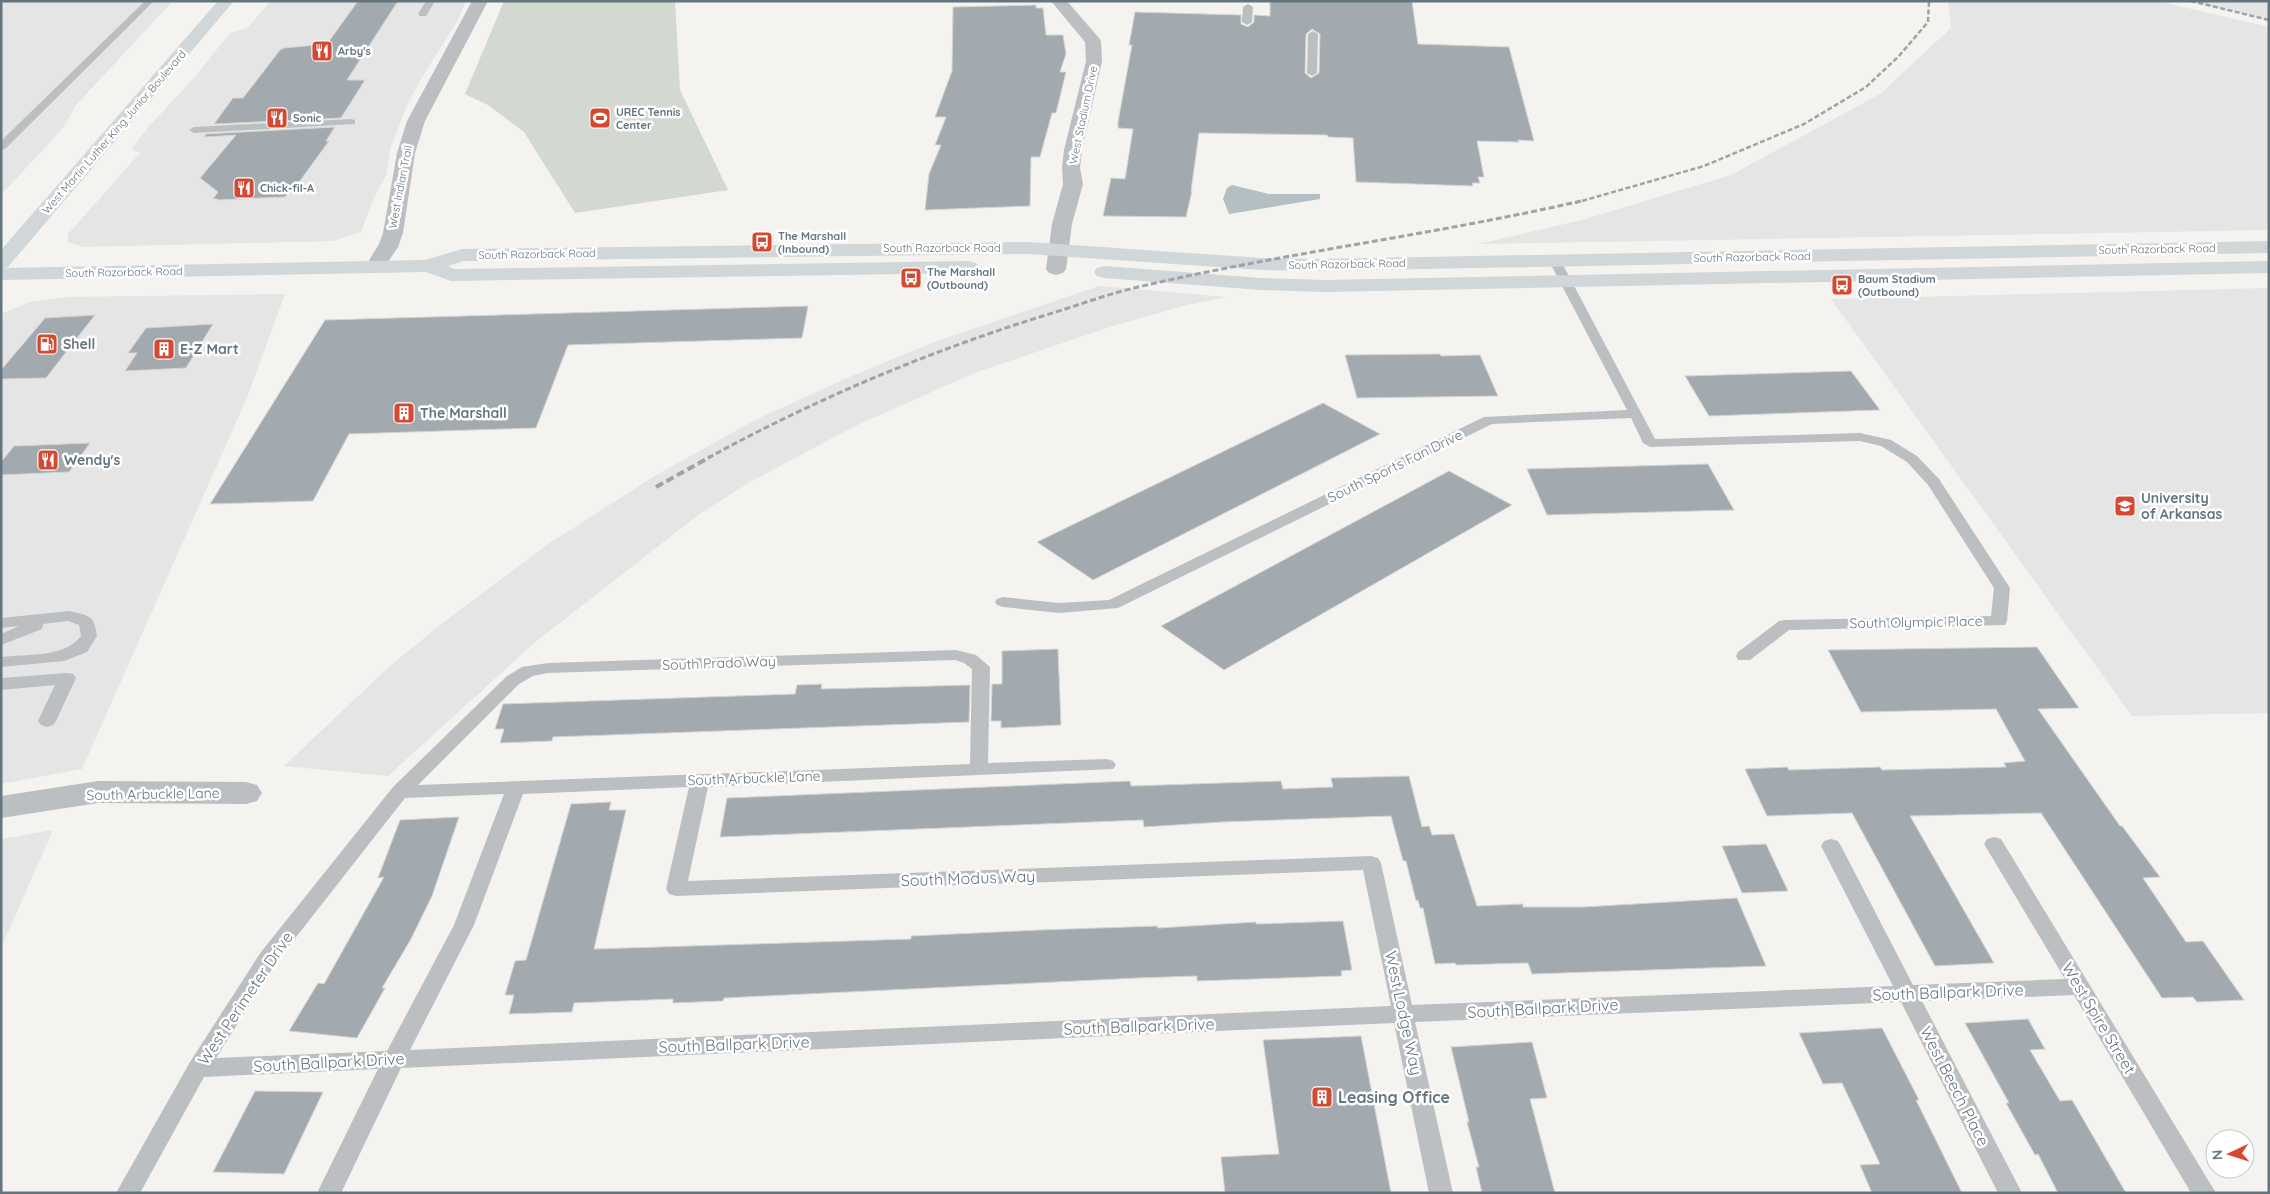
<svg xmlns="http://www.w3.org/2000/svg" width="2270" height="1194" font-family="Quicksand,sans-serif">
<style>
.built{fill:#e4e5e4}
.green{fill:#d3d8d0}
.water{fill:#b3bfc2}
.building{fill:#a3aaaf;stroke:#d5d5d3;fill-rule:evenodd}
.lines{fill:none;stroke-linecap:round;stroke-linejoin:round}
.service{fill:#bbbfc2;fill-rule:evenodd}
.minor{fill:#bbbfc2;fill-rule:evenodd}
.secondary{fill:#d1d6d9;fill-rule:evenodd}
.primary{fill:#d1d6d9;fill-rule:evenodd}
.rail-far2{stroke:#9da3a7;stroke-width:2.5;stroke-dasharray:5 2.5;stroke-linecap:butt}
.rail-far1{stroke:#9da3a7;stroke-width:3;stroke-dasharray:6 3;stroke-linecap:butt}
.rail{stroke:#9da3a7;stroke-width:4;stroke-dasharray:8 4;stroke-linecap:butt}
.labels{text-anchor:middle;stroke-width:5;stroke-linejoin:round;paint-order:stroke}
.far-poi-label{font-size:11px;font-weight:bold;fill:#65757e;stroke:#fff;text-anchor:start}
.far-street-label{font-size:11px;fill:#65757e;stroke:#fff}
.poi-label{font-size:14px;font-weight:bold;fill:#65757e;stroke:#fff;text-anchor:start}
.street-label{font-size:14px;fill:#65757e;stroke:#fff}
.near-street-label{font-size:16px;fill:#65757e;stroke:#fff}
.near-poi-label{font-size:16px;font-weight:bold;fill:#65757e;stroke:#fff;text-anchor:start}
</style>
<rect width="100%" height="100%" fill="#f4f3f0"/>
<path class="built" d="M1,1H173L76,105L64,127L1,195Z
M271,1H466L458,20L421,79L407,105L390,149L386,175L373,200L361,232L333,241L83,247L68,242V234L140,153L131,149L152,123L194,78L230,33L247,28Z
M1948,1H2157L2269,27V230L1478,244L1582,220L1731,175L1880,94L1951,28Z
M2191,1H2269V20L2240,13Z
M1099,286L1227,297L1187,305L1116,325L977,372L855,426L750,482L698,515L533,644L388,776L284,766L391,665L445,621L550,543L653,477L755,420L847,378L937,341Z
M2269,288V713L2132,716L1831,299Z
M285,294L246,400L82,769L1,784V314L30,302L65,297Z
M53,830L1,948V839Z"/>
<path class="green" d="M504,1H675L680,90L728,190L575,213L524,132L488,105L465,94Z"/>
<path class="water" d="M1232,185L1269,194H1320V199L1229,214L1223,199L1227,188Z"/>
<path class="building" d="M358,1H398L347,80H365L341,118L214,124L233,98H243L280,50L284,48L327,44Z
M1270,1H1412L1418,44L1509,47L1534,141L1518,140L1519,142L1477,141L1484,177H1478L1480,183H1472L1473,186L1356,182L1353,138L1328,137L1327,135L1199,133L1191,191H1192L1186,217L1103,216L1111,178L1125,179L1133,129L1118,128V122L1132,45H1129L1135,12L1241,15V24L1248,27L1254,22V15L1270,16ZM1312,29L1320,34L1319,73L1311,78L1305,73L1306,34Z
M1036,5V8H1043L1046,35H1063L1066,54L1060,72H1066L1056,113H1052L1040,157H1031L1030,206L925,210L929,174L941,145H935L946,117H935L952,71L953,7Z
M335,127L326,141H329L294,189L290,191L285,197L217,200L218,199H213L218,192L200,178L236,135L204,137L206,134Z
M808,306L802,338L568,345L536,428L349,434L313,501L210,504L325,320Z
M95,315L46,378L1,379V370L45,318Z
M213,324L186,368L125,371L137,353H128L146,328Z
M1440,354L1441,356L1480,355L1498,396L1357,398L1345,355Z
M1851,371L1880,410L1709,416L1685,376Z
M1323,403L1380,434L1093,580L1037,542Z
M90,443L69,472L1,475V462L14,446Z
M1708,464L1734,510L1547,515L1527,469Z
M1449,471L1512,505L1224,670L1161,626Z
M2037,647L2079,708L2038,709L2120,826H2122L2160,877L2143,878L2186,942L2203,941L2244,1000L2197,1002L2193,997L2162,998L2041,813L1910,816L1994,963L1935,966L1852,813L1767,816L1745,769L1787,767L1789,770L1880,767L1882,770L2006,767L2004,763L2025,761L1996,709L1861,712L1828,650Z
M1058,649L1061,725L1001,728V721H991L992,684H1002V651Z
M822,684L821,689L970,685L969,722L553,737L552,741L500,743L504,729H495L503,704L795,694L797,685Z
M1409,776L1422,827L1429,826L1432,835L1454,834L1477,906L1523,904V907H1583L1737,898L1766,966L1532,974L1528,963L1456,965L1455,963L1435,964L1423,908H1420L1418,900L1416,901L1406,861H1403L1391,816L1222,822L1144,827L1143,820L720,837L727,798L1130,781L1131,786L1281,781L1283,789L1333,787L1331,778Z
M611,802L609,810H626L594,949L911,939V936L1040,930L1157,926L1158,928L1256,922V924L1343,921L1352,970L1341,971L1342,976L1197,981V976L1138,978L724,998L723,1001L673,1003V999L574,1003L572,1012L509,1014L514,995H505L515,961L526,960L571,804Z
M459,817L432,896L411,939L382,988H385L357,1038L289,1031L318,983L324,984L384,877L378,878L400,820Z
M1766,844L1788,891L1742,893L1722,846Z
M2028,1019L2045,1049L2030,1050L2060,1101L2072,1100L2126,1193H2058L2038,1154L2035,1155L2006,1103H2009L1965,1023Z
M1882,1028L1919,1100H1916L1962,1193H1872L1860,1165L1880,1164L1842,1083L1823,1084L1799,1033Z
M1361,1036L1391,1193H1225L1221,1157L1279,1154L1263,1040Z
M1532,1042L1547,1098L1530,1099L1555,1193H1482L1476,1167H1479L1467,1122H1469L1451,1047Z
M255,1091L323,1092L284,1174L213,1172Z"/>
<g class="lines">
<path class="service" d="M145,1H154L5,149L1,150V141Z
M426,1H435L426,16H420L418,14Z
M1248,4L1253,7L1252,22L1247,25L1242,22L1243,7Z
M1313,31L1318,34L1317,73L1312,76L1307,73L1308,34Z
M351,119L355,120V124L194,133L189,130L194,127Z
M1555,257L1561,261L1655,439L1860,433L1891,440L1917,456L1939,479L2010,588L2007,621L2005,625L1789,630L1750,660H1738L1736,656L1738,652L1779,621L1785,620L1991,616L1994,588L1928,485L1907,462L1881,446L1860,441L1650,447L1643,443L1631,418L1492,424L1118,608L1059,613L1003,607L997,605L995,602L997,599L1003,597L1059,603L1109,600L1484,417L1627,410L1549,261Z
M69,611C89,616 94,614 97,636L87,652L64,661L1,667V657C26,654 65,658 81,636L79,625L68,621L43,624L42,629L1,645V634L19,626L1,628V618Z
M956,650L976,655L990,667L988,763L1107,759L1113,761L1116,765L1113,769L708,787L688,881L1371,856L1378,858L1381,863L1412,1005L1893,986L1821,846L1824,841L1831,839L1838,841L1841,846L1913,985L2065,979L1984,844L1987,839L1994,837L2001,839L2216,1193H2191L2074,995L1922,1001L2022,1193H1998L1901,1002L1415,1022L1453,1193H1429L1394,1023L401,1068L341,1193H317L378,1069L204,1077L140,1193H116L190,1062L261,952L393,787L507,676L522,667L548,663ZM955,660L964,663L972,669L970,764L418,785L519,684L533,676L548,673ZM689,787L666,889L669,894L676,896L1363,870L1391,1006L410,1050L474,925L523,794ZM504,794L454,925L387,1051L216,1058L275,964L405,798Z
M67,673L73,674L76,678L56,721L53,725L47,727L41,725L38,721L55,685L1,690V678Z"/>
<path class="minor" d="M472,1H488L425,121L415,153L403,233L398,247L382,271L375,273L368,271L365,267L379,244L383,233L397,153L407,121Z
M1051,1H1067L1099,38L1101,41L1102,61L1082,150L1080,168L1083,184L1072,224L1066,269L1063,273L1056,275L1049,273L1046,269L1052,224L1063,184L1062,168L1064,150L1086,61L1085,42Z
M98,781L246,782L257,785L262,793L257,801L246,804L98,803L1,818V796Z"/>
<path class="secondary" d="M2269,241V253L1320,271L1262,270L1028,254L464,261L448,266L454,269L969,261L976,263L979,267L976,271L969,273L451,281L426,272L1,280V268L425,260L462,249L1028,242L1262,258L1320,259Z
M2269,261V273L1325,292L1261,290L1104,278L1097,276L1094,272L1097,268L1104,266L1261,278L1325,280Z"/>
<path class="primary" d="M218,1H234L8,267L1,269V250Z"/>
<path class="rail-far2" d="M2191,1L2269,20
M1575,203L1704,166L1804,124L1866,87L1899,56L1928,22L1929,1"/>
<path class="rail-far1" d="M708,458C819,397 937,348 1059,311C1084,303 1109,294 1134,288C1282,253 1433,235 1581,201"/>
<path class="rail" d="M656,487L710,457"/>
</g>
<defs>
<g id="restaurant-square" transform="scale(1.125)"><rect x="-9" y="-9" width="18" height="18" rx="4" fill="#d34931" stroke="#fff"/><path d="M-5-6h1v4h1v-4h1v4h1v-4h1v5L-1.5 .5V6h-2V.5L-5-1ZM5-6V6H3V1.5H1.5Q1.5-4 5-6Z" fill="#fff"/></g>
<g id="stadium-square" transform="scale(1.125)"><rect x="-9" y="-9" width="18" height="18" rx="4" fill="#d34931" stroke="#fff"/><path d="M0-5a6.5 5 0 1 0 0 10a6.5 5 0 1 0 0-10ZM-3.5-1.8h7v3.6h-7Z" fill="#fff"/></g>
<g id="bus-square" transform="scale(1.125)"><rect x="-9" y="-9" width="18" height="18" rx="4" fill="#d34931" stroke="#fff"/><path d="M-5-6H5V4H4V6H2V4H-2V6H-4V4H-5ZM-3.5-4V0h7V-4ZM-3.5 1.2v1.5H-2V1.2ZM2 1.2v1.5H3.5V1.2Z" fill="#fff"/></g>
<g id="fuel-square" transform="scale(1.125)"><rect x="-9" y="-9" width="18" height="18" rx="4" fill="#d34931" stroke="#fff"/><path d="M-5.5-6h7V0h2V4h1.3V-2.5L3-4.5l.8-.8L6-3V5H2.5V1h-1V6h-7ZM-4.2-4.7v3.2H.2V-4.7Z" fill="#fff"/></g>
<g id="building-square" transform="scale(1.125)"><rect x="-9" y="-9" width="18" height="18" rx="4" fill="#d34931" stroke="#fff"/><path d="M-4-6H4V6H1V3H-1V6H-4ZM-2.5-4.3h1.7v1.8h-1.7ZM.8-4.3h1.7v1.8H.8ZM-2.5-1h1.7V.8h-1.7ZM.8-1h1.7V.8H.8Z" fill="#fff"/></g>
<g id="university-square" transform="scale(1.125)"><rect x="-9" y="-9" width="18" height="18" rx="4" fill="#d34931" stroke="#fff"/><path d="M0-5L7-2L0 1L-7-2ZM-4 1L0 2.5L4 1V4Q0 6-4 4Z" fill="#fff"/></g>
</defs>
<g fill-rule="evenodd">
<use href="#restaurant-square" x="322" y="51"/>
<use href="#restaurant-square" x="277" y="118"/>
<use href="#stadium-square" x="600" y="118"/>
<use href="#restaurant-square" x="244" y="188"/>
<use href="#bus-square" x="762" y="242"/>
<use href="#bus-square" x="911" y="278"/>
<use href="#bus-square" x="1842" y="285"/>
<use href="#fuel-square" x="47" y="344"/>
<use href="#building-square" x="164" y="349"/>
<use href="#building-square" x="404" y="413"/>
<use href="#restaurant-square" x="48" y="460"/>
<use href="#university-square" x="2125" y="506"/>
<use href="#building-square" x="1322" y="1097"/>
</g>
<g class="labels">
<g class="far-poi-label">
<text x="338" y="55">Arby's</text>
<text x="616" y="116">UREC Tennis<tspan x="616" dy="13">Center</tspan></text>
<text x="293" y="122">Sonic</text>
<text x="260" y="192">Chick-fil-A</text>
<text x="778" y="240">The Marshall<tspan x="778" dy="13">(Inbound)</tspan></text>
<text x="927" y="276">The Marshall<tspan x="927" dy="13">(Outbound)</tspan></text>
<text x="1858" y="283">Baum Stadium<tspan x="1858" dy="13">(Outbound)</tspan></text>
</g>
<g class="far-street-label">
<text transform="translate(1083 115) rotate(-78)" y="4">West Stadium Drive</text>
<text transform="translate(114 132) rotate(-49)" y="4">West Martin Luther King Junior Boulevard</text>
<text transform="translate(400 187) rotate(-79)" y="4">West Indian Trail</text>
<text x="942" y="252">South Razorback Road</text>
<text transform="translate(2157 249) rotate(-1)" y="4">South Razorback Road</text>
<text transform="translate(537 254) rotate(-1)" y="4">South Razorback Road</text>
<text transform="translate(1752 257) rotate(-1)" y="4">South Razorback Road</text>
<text transform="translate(1347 264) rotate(-1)" y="4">South Razorback Road</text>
<text transform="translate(124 272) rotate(-1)" y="4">South Razorback Road</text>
</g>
<g class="poi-label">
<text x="63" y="349">Shell</text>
<text x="180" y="354">E-Z Mart</text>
<text x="420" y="418">The Marshall</text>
<text x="64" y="465">Wendy's</text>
<text x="2141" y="503">University<tspan x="2141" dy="16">of Arkansas</tspan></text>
</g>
<g class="street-label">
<text transform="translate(1395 466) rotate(-26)" y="5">South Sports Fan Drive</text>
<text transform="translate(1916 622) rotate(-1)" y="5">South Olympic Place</text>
<text transform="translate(719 663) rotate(-2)" y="5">South Prado Way</text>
<text transform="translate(754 778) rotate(-2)" y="5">South Arbuckle Lane</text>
<text transform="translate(153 794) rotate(-1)" y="5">South Arbuckle Lane</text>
</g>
<g class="near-street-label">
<text transform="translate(968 878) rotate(-2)" y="6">South Modus Way</text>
<text transform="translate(1948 992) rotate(-2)" y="6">South Ballpark Drive</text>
<text transform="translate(245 998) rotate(-56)" y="6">West Perimeter Drive</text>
<text transform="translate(1543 1008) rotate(-3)" y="6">South Ballpark Drive</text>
<text transform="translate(1404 1013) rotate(78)" y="6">West Lodge Way</text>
<text transform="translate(2099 1018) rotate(59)" y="6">West Spire Street</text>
<text transform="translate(1139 1026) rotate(-2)" y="6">South Ballpark Drive</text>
<text transform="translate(734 1044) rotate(-2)" y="6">South Ballpark Drive</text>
<text transform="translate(329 1062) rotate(-3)" y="6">South Ballpark Drive</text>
<text transform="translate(1955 1086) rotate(63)" y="6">West Beech Place</text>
</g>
<g class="near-poi-label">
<text x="1338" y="1103">Leasing Office</text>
</g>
</g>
<rect width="2270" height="1194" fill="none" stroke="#65757e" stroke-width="5"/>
<g transform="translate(2230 1154) rotate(266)"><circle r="24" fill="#ffffff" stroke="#c1c8cb"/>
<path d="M0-4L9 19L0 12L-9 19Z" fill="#d34931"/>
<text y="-8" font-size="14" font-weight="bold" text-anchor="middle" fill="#65757e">N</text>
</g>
</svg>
